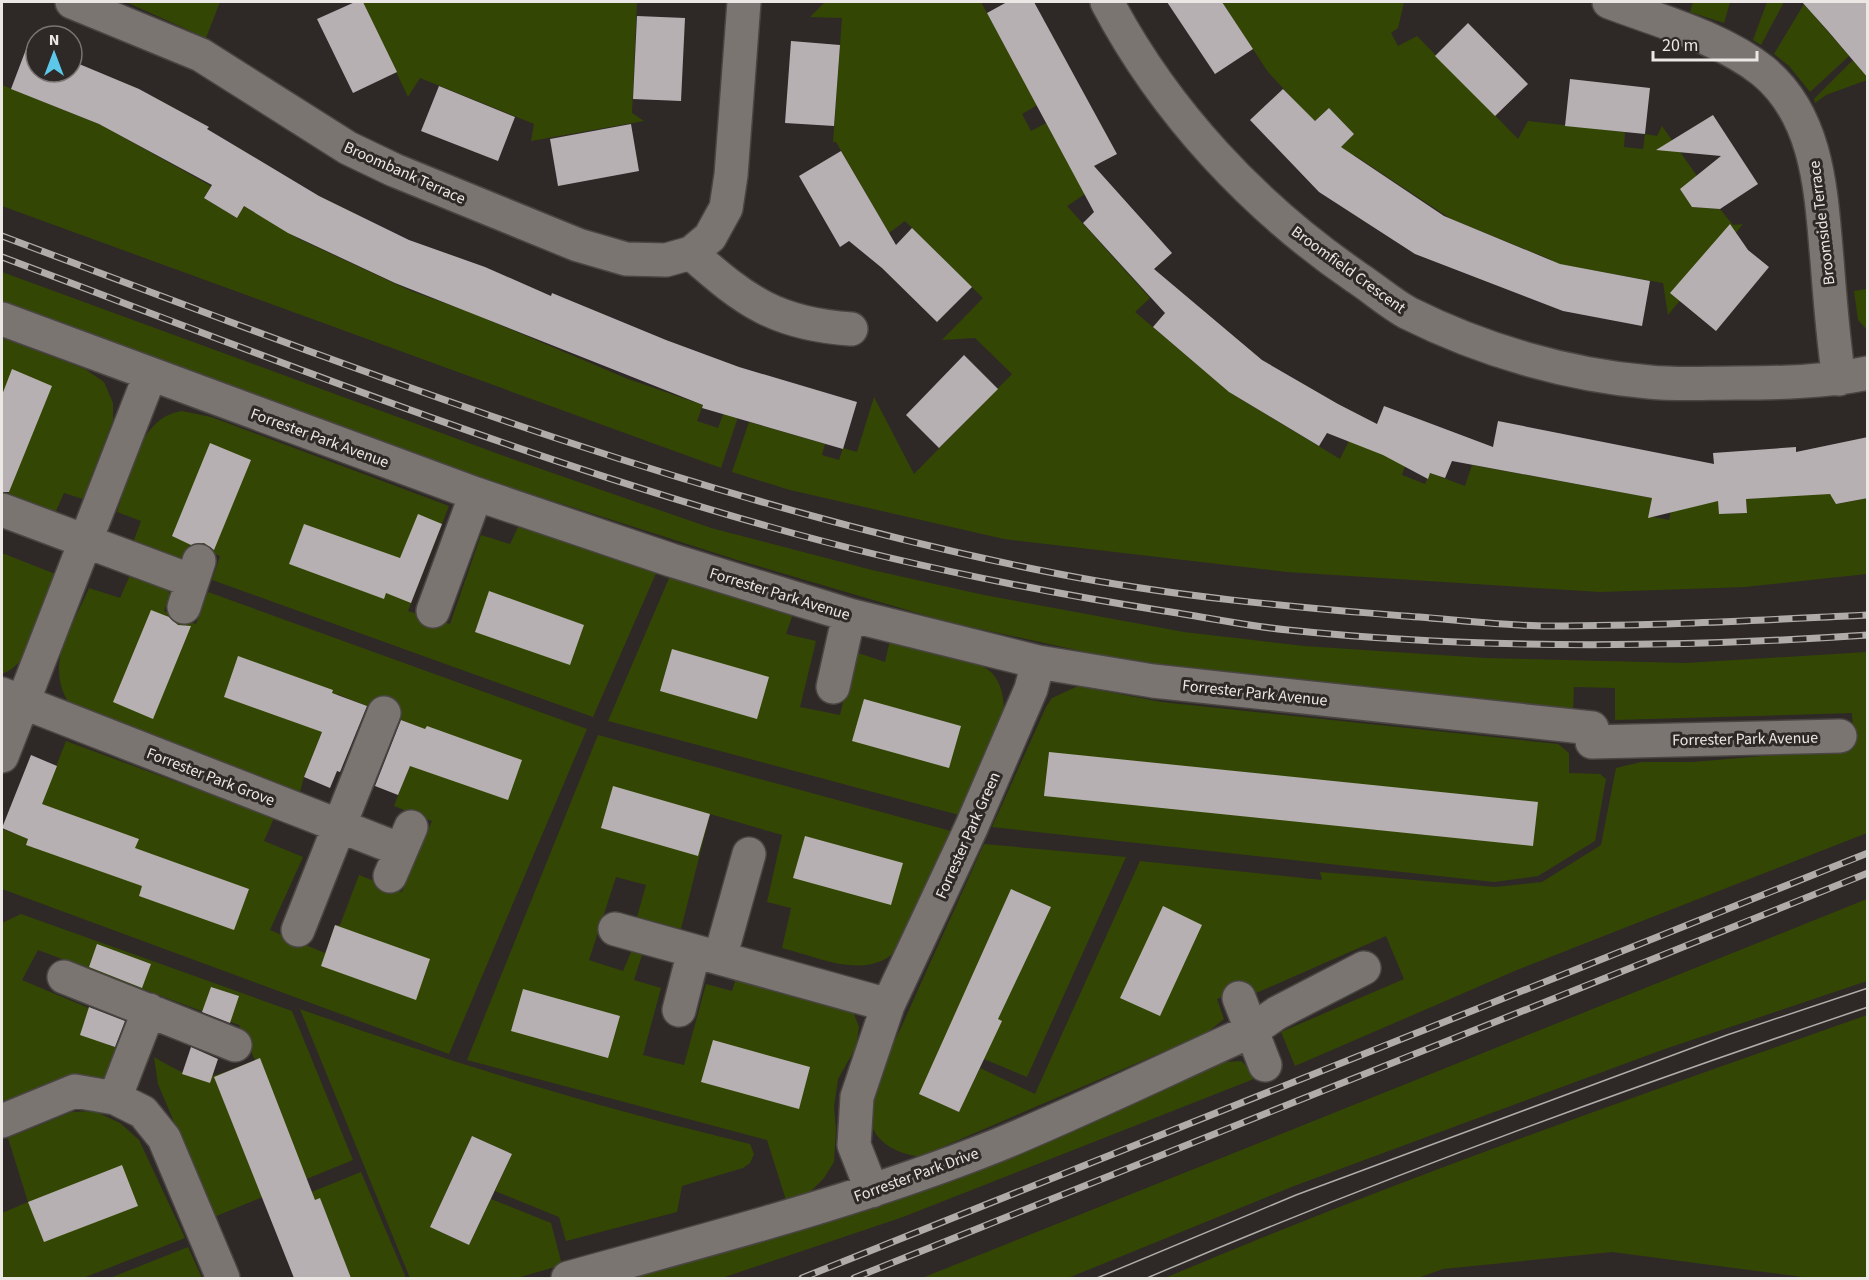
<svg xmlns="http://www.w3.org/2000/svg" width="1869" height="1280" font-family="'Source Sans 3',sans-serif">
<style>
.green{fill:#344604}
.building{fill:#b6b0b3}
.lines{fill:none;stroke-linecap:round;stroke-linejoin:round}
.minor-casing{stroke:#494542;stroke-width:36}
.minor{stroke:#7b7572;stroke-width:33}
.tram{stroke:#afaca9;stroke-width:1.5}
.rail-casing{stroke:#afaca9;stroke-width:7}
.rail{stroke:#2e2926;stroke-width:4.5;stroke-dasharray:14;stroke-linecap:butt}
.labels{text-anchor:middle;stroke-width:6;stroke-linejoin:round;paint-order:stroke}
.street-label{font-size:16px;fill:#eae7e5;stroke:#2e2926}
</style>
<rect width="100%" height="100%" fill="#2e2926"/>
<path class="green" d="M126,2H220L206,38Z
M363,2H637L632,113L644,121L531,141L534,124L420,78L408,97Z
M825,2H981L1027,87L1051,97L1022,114L1031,131L1046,123L1085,194L1067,206L1150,298L1135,312L1232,394L1340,459L1349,441L1406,463L1402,475L1425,484L1430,473L1465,486L1472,465L1652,498L1649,516L1669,520L1673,502L1718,501L1720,514L1747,513L1746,499L1835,491L1838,504L1867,498V574L1745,587L1600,592L1287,572L1004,539L790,490L732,472L749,422L825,444L822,455L839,460L843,448L857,452L874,397L914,474L1012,374L975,338L942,340L983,298L905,221L889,233L836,142H833L842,18L810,17Z
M1222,2H1404L1398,28L1391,33L1398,46L1417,36L1518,139L1528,121L1625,132L1624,147L1643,149L1645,134L1657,136L1662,126L1697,176L1692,207L1720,209L1733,225L1743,224L1668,315L1663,283L1552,263V260L1451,219L1354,155L1351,158L1341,147L1354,134L1329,108L1315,121L1311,118L1268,72Z
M1693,2H1730L1724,23L1690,12Z
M1767,2H1784L1761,45L1753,40Z
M1804,4L1849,56L1810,92L1789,66L1774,54Z
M1867,52V80L1826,95L1815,103L1814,99L1853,60Z
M2,85L101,125L211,186L204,198L237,218L244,206L299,239L411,291L467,311L628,379L703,405L697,421L718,428L724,412L738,417L721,468L2,206Z
M2,272L504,456L711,528L872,570L984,595L1184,632L1304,646L1485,658L1685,663L1867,652V833L1517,970L1295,1066L1281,1032L1404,979L1386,936L1254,994L1250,985L1217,999L1224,1019L1209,1031L1177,1046L919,1157C896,1153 869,1141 870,1112C870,1089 895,1041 905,1019C931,960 958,902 984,844L1126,857L1027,1077L984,1059L920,1094L959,1112L980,1068L1035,1094L1140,861L1322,880L1320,872L1495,887L1542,882L1601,845L1616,768L1641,762H1693L1854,748L1852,713L1615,720V688L1574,687L1573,711L1131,662L948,622L734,559L497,483L2,301Z
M1867,289H1868L1867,330L1858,320L1854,291Z
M2,338L85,369L104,382L113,403V420L83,499L64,493L55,513L10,498L9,492L14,480L2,475Z
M182,411L211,417L449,506L408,611L450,624L481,535L510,544L519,525L657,571L593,717L212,580L220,556L190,544L181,568L131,548L141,521L117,512C130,477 138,417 182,411Z
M2,553L58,575C47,604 34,663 2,674Z
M131,573L166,585L170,595L164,611L196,624L208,592L587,729L449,1054L2,889V829L28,838L66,741L274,818L264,841L303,857L270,930L325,953L335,925H340L359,875L402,892L432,821L394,806L424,729L337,694L304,777L299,796L74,711C41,667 70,633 89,588L120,598Z
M670,576L793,614L786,634L816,641L800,707L840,715L855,652L885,662L890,640C916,647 974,655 992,673C1002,684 1004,699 1004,713L959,815L608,721Z
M1078,686L1161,702L1558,744L1569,753V773L1600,774L1606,779L1595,841L1538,876L1494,882L992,827L1046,707L1052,698Z
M598,735L951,831L896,951C865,981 819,957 782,948L791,908L767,902L782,835L710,814L681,929L637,917L646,885L616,877L589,960L623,971L631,952L644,949L634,980L661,988L643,1055L684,1065L706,984L732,991L738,972L840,1000L854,1014L859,1027L856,1047L838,1079L834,1107L836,1129L834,1162L824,1178L811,1191L786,1200L767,1140L467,1060Z
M1867,899V981L1662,1050L1294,1186L1068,1278H922Z
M21,914L292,1011L353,1160L214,1217L158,1084L154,1057C203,1086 204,1080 255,1060L239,1025L38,950L22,980L117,1020L108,1045L121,1049L115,1079C69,1072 43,1086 2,1103V923Z
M300,1009C448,1062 597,1107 750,1144L754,1154L750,1163L743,1168L682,1186L677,1212L566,1241L559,1217L495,1191L512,1154L472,1136L430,1227L469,1245L491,1199L551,1223L562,1265L517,1278H410Z
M1867,1015V1278H1810L1612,1252L1443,1269L1418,1278H1165C1395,1180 1632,1098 1867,1015Z
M1241,1061L1259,1077L903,1217L722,1278H629L873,1204L1001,1155L1225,1062Z
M94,1111L120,1123L139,1140L185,1238L83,1278H2V1213L28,1202L8,1138L72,1112Z
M361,1172L406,1278H351L320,1199L280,1213L277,1206Z
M188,1247L202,1278H110Z"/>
<path class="building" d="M355,2H363L397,72L353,93L317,19Z
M1007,2H1034L1117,154L1094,166L1172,253L1154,269L1262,360L1338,404L1377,424L1384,406L1493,447L1498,421L1714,464L1713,453L1796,447V452L1868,437V498L1836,504L1830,494L1746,499L1747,513L1719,514L1718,501L1648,518L1652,498L1452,461L1445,478L1430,473L1428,479L1383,455L1327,433L1319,446L1229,392L1153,327L1165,313L1083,223L1094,212L987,13Z
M1167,2H1222L1253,49L1215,74Z
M1802,2H1868V78L1828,31Z
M637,16L685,18L681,101L633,99Z
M1468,23L1528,84L1495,116L1435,56Z
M791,41L840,45L834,126L785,123Z
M28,44L36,47V72H72V61L139,89L209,127L207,129L319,196L409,240L485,267L551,296L552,293L666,340L739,367L857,402L843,449L702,408L703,405L395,283L288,233L244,206L237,218L204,198L212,185L99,124L11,89Z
M1570,79L1650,88L1645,134L1565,126Z
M439,86L515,117L498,161L421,131Z
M1283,89L1315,121L1329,108L1354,134L1341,147L1444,216L1560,264L1650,281L1642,326L1563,311L1415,254L1319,192L1250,120Z
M1713,115L1758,184L1720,209L1692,207L1680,189L1721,156L1656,150Z
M631,124L639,171L558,186L550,139Z
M841,151L896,245L912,228L972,287L937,322L882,268L849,241L840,247L799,176Z
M1730,224L1748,250L1769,267L1716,331L1670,293Z
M964,355L998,389L939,448L906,415Z
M12,369L52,386L9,492H2V395Z
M210,443L251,460L214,550L204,543L191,545L172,536Z
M418,514L442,524L411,603L386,593L384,599L289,564L304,524L400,558Z
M489,591L584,625L570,665L475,632Z
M151,610L169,617L178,625L191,626L153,719L113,702Z
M672,649L769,677L757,719L660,691Z
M238,656L333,690L332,693L367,706L340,772L337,771L330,788L304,777L322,732L224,697Z
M864,699L961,726L949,768L852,741Z
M401,720L425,729L427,726L522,760L508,800L410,766L398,795L375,786Z
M1049,752L1538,802L1533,846L1044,796Z
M31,755L57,766L42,804L139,839L135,848L249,889L234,930L139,896L142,886L26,845L28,839L2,828Z
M613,786L710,814L698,856L601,828Z
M805,836L903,863L891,905L793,878Z
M1011,889L1051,907L998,1019L1002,1021L959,1112L919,1094Z
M1163,906L1202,925L1160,1016L1120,998Z
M335,925L430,959L416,1000L321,966Z
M97,944L151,964L142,988L89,967Z
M211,987L239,996L230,1023L202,1012Z
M523,989L620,1016L608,1058L511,1031Z
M89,1007L125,1021L115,1047L80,1035Z
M713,1040L810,1067L799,1109L701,1082Z
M191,1047L218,1059L210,1083L182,1074Z
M260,1058L315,1200L320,1198L351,1278H294L214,1077Z
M472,1136L512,1154L469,1245L430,1227Z
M122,1165L138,1206L44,1242L28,1202Z"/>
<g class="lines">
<g class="minor-casing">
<path id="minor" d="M72,2L201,55L348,148L394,170L578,245L626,259L666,260L691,253L710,237L726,208L731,175L744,2
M1107,2C1165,112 1253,206 1356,277C1373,288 1390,303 1408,313C1482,350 1567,375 1649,382C1678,385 1707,383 1736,383C1780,383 1824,382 1868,373
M1609,2C1659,21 1720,37 1763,71C1819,117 1821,194 1827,260C1830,300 1833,339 1839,379
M691,253C746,302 777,324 851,329
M2,319L476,494L671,560L849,615L1038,662L1153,681L1592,728V742L1840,736
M2,510L192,581
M184,607L199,561
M433,611L476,494
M833,687L849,615
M2,694L401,850
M2,756L150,375
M390,876L411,827
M615,929L888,1005
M298,930L384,713
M720,958L749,854
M64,977L235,1045
M1239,998L1265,1065
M679,1010L694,951
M115,1098L149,1010
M2,1121L75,1091L115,1098L143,1112L164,1138L223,1278
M872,1191L854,1145L857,1097L888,1005L971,828L1031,689L1038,662
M568,1278C712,1238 858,1201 998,1145C1083,1110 1167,1069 1251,1031L1277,1013L1364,968"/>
</g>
<use href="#minor" class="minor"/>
<path class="tram" d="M1097,1278L1296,1195L1727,1035L1868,988
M1147,1278C1383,1177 1624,1089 1868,1007"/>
<g class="rail-casing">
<path id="rail" d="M2,236C348,366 694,503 1059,574C1171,596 1290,607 1404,616C1452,619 1501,626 1549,626C1655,626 1761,620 1868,615
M2,257C255,352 507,453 767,526C897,563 1031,590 1164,611C1205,617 1247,626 1288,630C1481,650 1674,648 1868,635
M802,1278L1868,853
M854,1278L1868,873"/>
</g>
<use href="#rail" class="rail"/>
</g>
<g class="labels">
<g class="street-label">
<text transform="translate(405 172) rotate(24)" y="6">Broombank Terrace</text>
<text transform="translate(1821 223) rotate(-97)" y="6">Broomside Terrace</text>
<text transform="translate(1349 269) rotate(36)" y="6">Broomfield Crescent</text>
<text transform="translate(320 437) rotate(20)" y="6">Forrester Park Avenue</text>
<text transform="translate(780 593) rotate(17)" y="6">Forrester Park Avenue</text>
<text transform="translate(1255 692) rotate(6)" y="6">Forrester Park Avenue</text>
<text transform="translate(1745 738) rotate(-1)" y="6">Forrester Park Avenue</text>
<text transform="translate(211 776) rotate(21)" y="6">Forrester Park Grove</text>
<text transform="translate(967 835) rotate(-66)" y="6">Forrester Park Green</text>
<text transform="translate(916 1174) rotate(-20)" y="6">Forrester Park Drive</text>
</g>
</g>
<rect width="1869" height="1280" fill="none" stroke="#eae7e5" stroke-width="6"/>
<g transform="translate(54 54)"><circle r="28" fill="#2e2926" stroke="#797572" stroke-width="1.5"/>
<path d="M0-4.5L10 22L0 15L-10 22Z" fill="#5cc7e8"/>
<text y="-9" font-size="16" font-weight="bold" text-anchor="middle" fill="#eae7e5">N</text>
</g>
<path d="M1653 51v9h104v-9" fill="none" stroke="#eae7e5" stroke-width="3"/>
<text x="1662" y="51" font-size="18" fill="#eae7e5" stroke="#2e2926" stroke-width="4.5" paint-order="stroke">20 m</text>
</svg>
